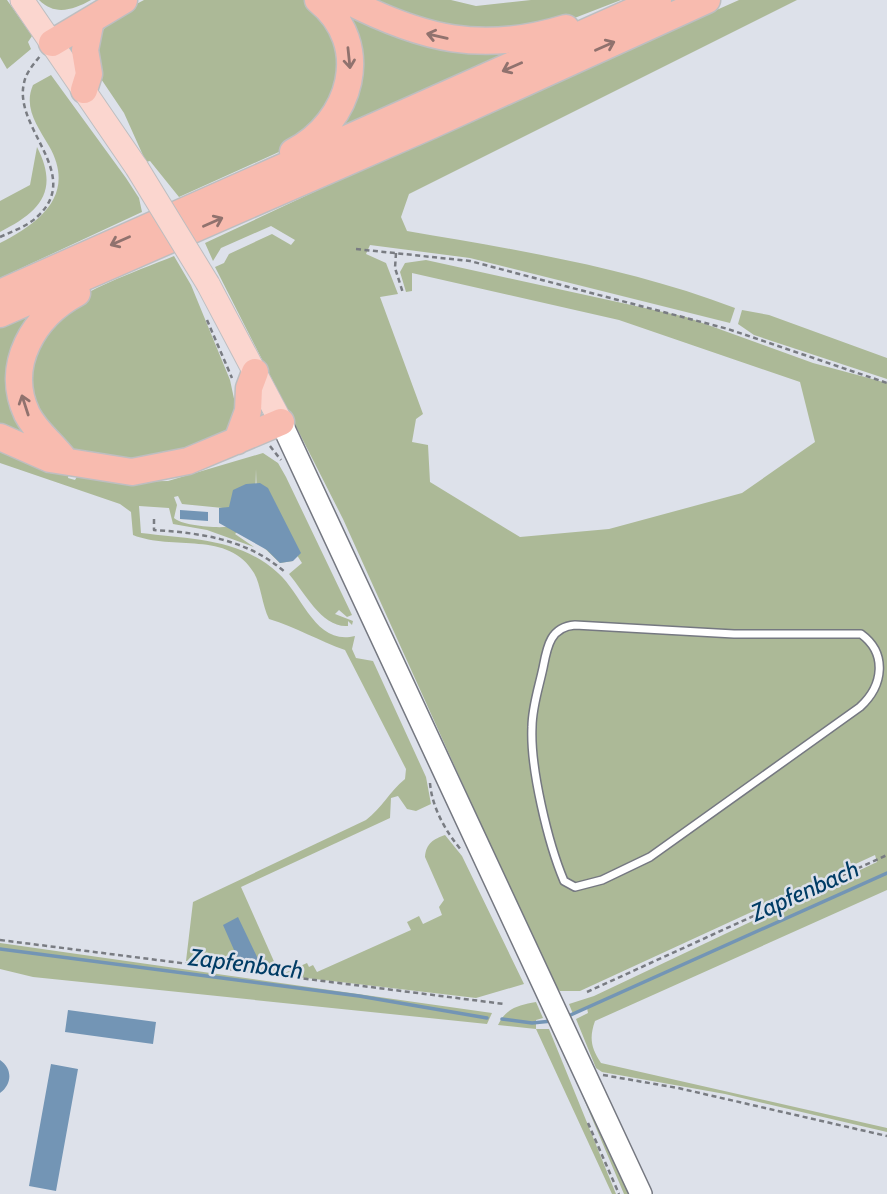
<svg xmlns="http://www.w3.org/2000/svg" width="887" height="1194" font-family="Cabin,sans-serif">
<style>
.green{fill:#acb997;fill-rule:evenodd}
.water{fill:#7395b5}
.lines{fill:none;stroke-linecap:round;stroke-linejoin:round}
.stream{stroke:#7395b5;stroke-width:3.5}
.lane-casing{stroke:#757881;stroke-width:10}
.secondary-casing{stroke:#757881;stroke-width:24}
.primary-casing{stroke:#bebec0;stroke-width:25}
.highway-casing{stroke:#bebec0;stroke-width:29}
.path{stroke:#797c82;stroke-width:2.5;stroke-dasharray:5 3.5;stroke-linecap:butt}
.lane{stroke:#fff;stroke-width:7}
.secondary{stroke:#fff;stroke-width:21}
.primary{stroke:#fbd6cf;stroke-width:23}
.highway{stroke:#f8bbaf;stroke-width:26}
.primary-bridge-casing{stroke:#bebec0;stroke-width:25;stroke-linecap:butt}
.primary-bridge{stroke:#fbd6cf;stroke-width:23}
.oneway{stroke:#90726e}
.labels{text-anchor:middle;stroke-width:5;stroke-linejoin:round;paint-order:stroke}
.water-label{font-size:24px;font-style:italic;fill:#003c65;stroke:#dde1ea}
</style>
<rect width="100%" height="100%" fill="#dde1ea"/>
<path class="green" d="M0,0H7L32,36L28,42L31,49L7,69L0,57Z
M39,0H91C73,10 55,16 39,0Z
M144,0H309L342,44L329,115L281,151L179,197L150,161L146,162L124,113L93,67C98,26 107,20 144,0Z
M334,0L517,50L333,133L342,119Z
M359,0H451L476,6L531,0H621L559,24L468,36Z
M739,0H797L409,194L401,217L407,231C519,250 630,268 735,308L730,323L470,258L370,245L366,254L386,263L398,294L380,297L423,414L416,419L412,442L428,445L430,482L520,537L609,529L742,493L815,442L800,382L619,320L412,273V291L406,292L400,272L405,263L426,260L686,317L813,363L887,383V890L595,1021C589,1038 591,1048 601,1063L887,1128V1132L725,1094L602,1072L596,1068L576,1019L588,1013L587,1008L573,1014L569,1004L594,996L877,862L875,855L580,991H560L553,984L343,519L215,267L224,263L229,254L272,234L291,245L295,240L271,226L221,248L213,261L205,243L440,133Z
M51,75L126,178L139,198L142,212L0,278V243C39,223 77,195 49,146C38,127 23,108 33,85Z
M37,147C60,192 39,212 0,232V201L30,185Z
M174,256L191,285L230,380L236,408L241,413L225,434L181,453L119,461L66,448L28,399C31,383 33,342 41,329C62,296 138,271 174,256Z
M742,310L769,315L887,358V379L754,335L738,324Z
M34,314L24,332L33,435L0,431V328Z
M0,444L69,472L68,478L75,480L79,473L111,482L168,481L263,453L278,463L286,477L352,615L347,617L339,610L335,614L353,621L352,625L348,621V626C322,628 305,593 289,574L302,563L291,546H286L293,561L280,563L257,541L238,531L235,534L254,547L207,530L173,524L169,508L139,506L141,533C189,539 240,538 278,573C303,595 315,646 355,636L352,649L356,658L373,661L426,777L431,804L416,811L407,809L398,796L391,798L390,818L241,887L280,975L307,963L309,967L313,965L317,972L411,930L407,922L419,916L423,924L442,915L439,907L444,900L425,857C426,843 434,839 445,835L462,856L524,984L476,998L281,975L186,961L193,902L366,820C382,808 389,792 405,779L406,769L345,650C319,641 296,627 269,619C262,605 261,585 254,573C229,530 172,551 133,535L131,512L120,504L0,463ZM256,469L257,500L262,516L275,530C268,524 252,513 240,519C231,523 242,522 232,526C222,529 182,526 174,518L177,505L174,497L178,496L182,504L233,509L238,517L261,519L255,502Z
M0,943L492,1013L487,1024L33,977L0,969Z
M536,1002L543,1018L536,1020V1029H549L616,1194H612L536,1029L498,1025C506,1008 519,1005 536,1002Z
M569,1064L633,1194H624Z"/>
<path class="water" d="M260,483L268,488L301,553L293,561L280,563L267,550L219,523V508L229,507L233,490L246,484Z
M180,510L208,512V521L180,519Z
M238,917L260,963L238,959L223,925Z
M68,1010L156,1022L153,1044L65,1032Z
M0,1060C13,1069 12,1084 0,1093Z
M51,1064L78,1069L56,1191L29,1186Z"/>
<g class="lines">
<path class="stream" d="M0,949L359,996L487,1018
M566,1017L887,873
M502,1019L532,1023L552,1021"/>
<g class="lane-casing">
<path id="lane" d="M575,625L734,634H861C887,653 884,685 860,707L650,857L602,880L575,887L564,881C548,843 530,768 532,727C532,707 539,687 543,668C547,647 550,627 575,625Z"/>
</g>
<g class="secondary-casing">
<path id="secondary" d="M281,422L641,1194"/>
</g>
<g class="primary-casing">
<path id="primary" d="M22,0L137,168
M208,284L281,422"/>
</g>
<g class="highway-casing">
<path id="highway" d="M346,0C422,39 482,54 566,28
M52,43L124,0
M84,90L89,74L85,50L91,20
M293,152C351,122 374,45 318,0
M0,293L658,0
M0,314L432,125L707,0
M0,437L50,459L132,472L188,461L281,422
M237,441L248,411L249,388L255,372
M64,459C52,443 36,432 27,414C4,365 34,316 77,293"/>
</g>
<path class="path" d="M0,237C13,231 28,226 38,216C83,174 13,128 24,83C26,72 34,64 40,56
M356,249L470,261L728,329L887,383
M396,253L395,268L403,293
M207,320L232,378
M270,446L281,460
M154,519V530C203,533 249,540 286,573
M430,783C432,808 446,832 462,851
M0,940L504,1004
M587,992L887,855
M603,1075L678,1088L887,1136
M588,1123L619,1194"/>
<use href="#lane" class="lane"/>
<use href="#secondary" class="secondary"/>
<use href="#primary" class="primary"/>
<use href="#highway" class="highway"/>
<g class="primary-bridge-casing">
<path id="primary-bridge" d="M137,168L208,284"/>
</g>
<use href="#primary-bridge" class="primary-bridge"/>
</g>
<defs><path id="oneway-shaft" d="M-6 0H5M1.5-3L5.5 0L1.5 3" fill="none" stroke-width="1.6" stroke-linecap="round" stroke-linejoin="round" transform="scale(1.75)"/></defs>
<g class="oneway">
<use href="#oneway-shaft" transform="translate(437 36) rotate(-167)"/>
<use href="#oneway-shaft" transform="translate(605 46) rotate(-24)"/>
<use href="#oneway-shaft" transform="translate(349 58) rotate(84)"/>
<use href="#oneway-shaft" transform="translate(512 67) rotate(156)"/>
<use href="#oneway-shaft" transform="translate(213 222) rotate(-24)"/>
<use href="#oneway-shaft" transform="translate(120 241) rotate(156)"/>
<use href="#oneway-shaft" transform="translate(25 405) rotate(-108)"/>
</g>
<g class="labels">
<g class="water-label">
<text transform="translate(805 891) rotate(-24)" y="8">Zapfenbach</text>
<text transform="translate(246 964) rotate(7)" y="8">Zapfenbach</text>
</g>
</g>
</svg>
